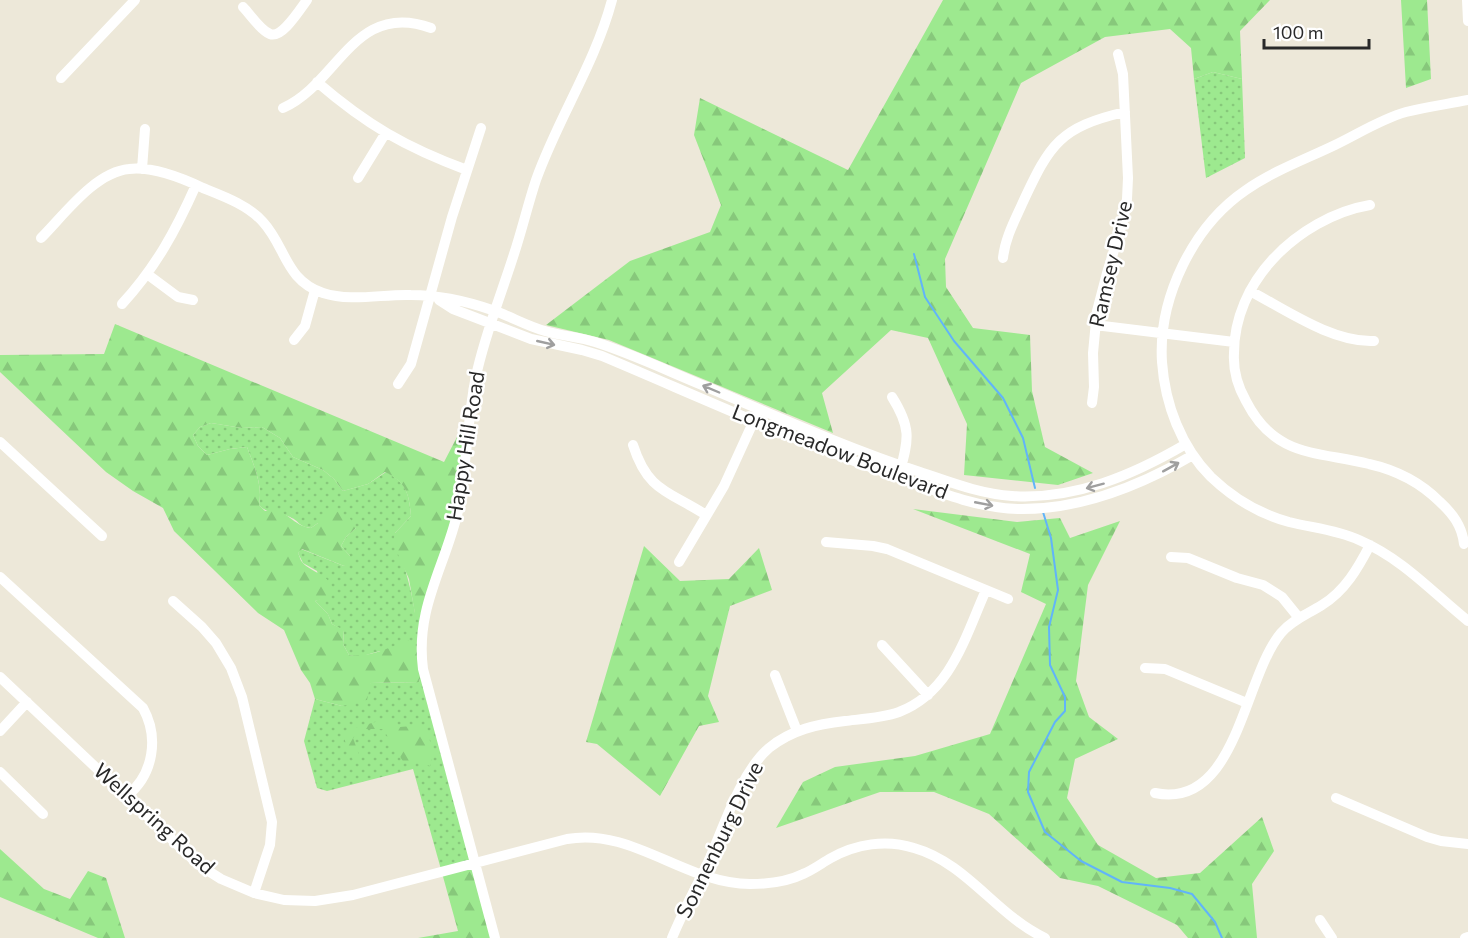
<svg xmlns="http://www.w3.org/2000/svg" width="1468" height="938" font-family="Commissioner,sans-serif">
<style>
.grass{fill:url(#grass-dots)}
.forest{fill:url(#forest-firs)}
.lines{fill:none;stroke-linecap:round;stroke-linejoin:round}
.stream{stroke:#61b4f9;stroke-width:2}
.minor{stroke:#fff;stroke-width:10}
.oneway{stroke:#9f9f9f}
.labels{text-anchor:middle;stroke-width:5;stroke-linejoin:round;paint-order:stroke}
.street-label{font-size:21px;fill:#292929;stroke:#fff}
</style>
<defs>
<pattern id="grass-dots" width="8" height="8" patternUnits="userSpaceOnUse" patternTransform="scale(1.5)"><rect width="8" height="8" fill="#9de98f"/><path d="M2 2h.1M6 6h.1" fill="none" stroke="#87c87b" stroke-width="1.8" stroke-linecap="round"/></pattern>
<pattern id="forest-firs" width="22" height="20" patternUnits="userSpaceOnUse" patternTransform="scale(1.5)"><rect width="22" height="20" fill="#9de98f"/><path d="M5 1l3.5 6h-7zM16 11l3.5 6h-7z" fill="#87c87b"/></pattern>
</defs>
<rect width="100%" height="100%" fill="#ede8d9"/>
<path class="grass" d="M1213,72L1242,79L1245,158L1206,178L1194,79Z
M211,423L242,428L262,427L280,438L293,457L323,470L334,479L343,491L368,484L386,472C407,483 409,494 411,516L395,533C402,560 411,585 415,613L425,612L421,654L380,651L359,657L349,655L343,644L344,631L332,624L328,614L315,601L323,598L317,571L303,563L298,553L301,549L344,566L350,556L341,546L346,537L356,528L318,523L311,528C297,526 301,522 290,517C279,512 268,515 259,505C263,485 254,466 247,447L230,449L207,455L198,446L193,435L200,427Z
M423,669L475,863L442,873L413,769L327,791L317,788L304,741L315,699L342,706L371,683L419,682Z"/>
<path class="forest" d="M943,0H1270L1240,31L1242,79L1213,72L1194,79L1191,48L1170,29L1105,37L1021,83L945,259L946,287L973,328L1030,335L1032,391L1045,447L1093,473L1058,485L964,475L967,424L928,338L891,330L822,393L833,433L609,340L546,325L630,261L710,232L721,205L694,135L700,98L848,170Z
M1401,0H1427L1431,79L1406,88Z
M115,324L444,462L469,414L462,486L425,612L415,614L409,579L393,543L395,533L411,516C409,494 407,483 385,472L368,484L343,491L334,479L323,470L293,457L280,438L262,427L242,428L211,423L200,427L193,435L198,446L207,455L230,449L247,447C254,466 263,485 259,505L265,511C290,508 290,525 311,528L318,523L321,515L332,509L349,517L356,528L346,537L341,546L350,556V563L344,566L302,549L298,553C300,556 300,560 302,562C312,574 338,576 331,597L315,601L328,614L332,624L344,630L343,644L349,655C370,658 390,647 410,640C421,654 425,663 419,682L371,683L367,700L342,706L315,699L310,683L301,670L284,630L258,613L174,531L163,508L133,491L106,472L0,372V355L104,354Z
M913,509L1017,522L1060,518L1070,538L1120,521L1088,585L1076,681L1089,717L1118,739L1075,759L1067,798L1098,845L1156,878L1200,873L1262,817L1274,851L1252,884L1257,938H1188L1177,925L1098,886L1060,878L989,814L934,792H880L776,828L803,782L835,767L915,756L990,734L1046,604L1021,592L1030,554Z
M644,546L680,581L729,579L759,548L772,590L730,606L708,696L719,722L699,726L660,796L597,744L586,742Z
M385,719L400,727L424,725C430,739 435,752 430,766L417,761L404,763L383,729H364L353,738L359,755L354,762L345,741V731Z
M0,849L44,889L70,899L88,871L106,878L125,938H98L0,897Z
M475,863L495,938H418L458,931L442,873Z"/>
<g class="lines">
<path class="stream" d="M914,254L925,297L954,341L1003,398L1023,438L1035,488
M1043,512L1051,538L1058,590L1049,627L1050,665L1065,697V711L1055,722L1029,772L1028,792L1045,832L1081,861L1122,882L1170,888L1192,894L1215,922L1222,938"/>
<path class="minor" d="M1467,0L1468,21
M243,7C250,14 260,30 270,34C282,39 300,9 307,0
M61,78L135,0
M317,82C367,125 405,147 467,170
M1468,100C1448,104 1426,107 1406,112C1381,119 1358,134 1335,145C1306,159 1273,171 1246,190C1193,226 1158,298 1162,362C1165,404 1181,447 1211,477C1233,498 1260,514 1289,522C1313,528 1337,530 1359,540C1403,559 1432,592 1468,621
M283,108C338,84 354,0 431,28
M142,169L145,129
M358,178L385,134
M1370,205C1334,211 1298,232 1273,259C1249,285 1234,318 1234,353C1233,370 1238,387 1246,401C1275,458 1317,451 1369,464C1396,470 1420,482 1440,502C1453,514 1462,526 1464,544
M41,238C64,215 95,172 129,169C153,166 182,178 203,188C223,196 248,205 263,222C286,247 285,280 323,293C351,302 382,294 411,295C439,295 466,301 492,310C510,316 527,326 545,331C562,336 579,337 595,342C633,354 670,372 707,387C778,417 847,448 920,472C950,482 980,494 1012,496C1075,500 1133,475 1186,444
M1003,258C1005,238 1015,220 1023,202C1050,144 1060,127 1125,112
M147,274L178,297L193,300
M1250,291C1286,310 1333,343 1374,341
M439,300L453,309L531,339L582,350L602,356C697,396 791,439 887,473C929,488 973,508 1018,509C1081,510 1140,486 1193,455
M122,304C156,267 176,230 196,185
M1095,325L1234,342
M294,340L305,326L315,290
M398,384L411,364L452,217L481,128
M892,397C911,427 909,439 900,471
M1092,403L1094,387L1093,353L1097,311L1107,273L1123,221L1127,199L1128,178L1123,74L1118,54
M0,442L102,536
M633,445C648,492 669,491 706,515
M826,542L873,546L887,549L1008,599
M1171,557L1188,558L1237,578L1263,585L1282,597L1299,618
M679,562L724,486L756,416
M0,577L143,708C159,737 154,774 127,796
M173,601L202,627L216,643L231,668L242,697L272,822L270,845L254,893
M882,645L928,695
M1145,668L1165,669L1247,703
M775,675L797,731
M0,677L199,865L221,879L254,893L284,900L315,901L353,895L567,839C632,827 685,884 750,884C768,884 787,882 803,874C813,870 822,863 831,858C856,844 886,839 914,848C967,863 996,915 1045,938
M0,731L27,702
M0,772L43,814
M1155,793C1237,810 1243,678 1281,633C1292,620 1308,614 1322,605C1345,591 1358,568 1370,545
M1336,798L1427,837L1441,841L1468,844
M1320,920L1332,938
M495,938L423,669C415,608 445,567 458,511C467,466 467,420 476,376C485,334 501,295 514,254C522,230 528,204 536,180C558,118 595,64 612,0
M672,938C683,911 697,886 709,860C724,826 741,772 769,748C791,730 817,724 845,721C862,719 882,718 899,712C951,692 965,637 986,590
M1465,938L1468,937"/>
</g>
<defs><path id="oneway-shaft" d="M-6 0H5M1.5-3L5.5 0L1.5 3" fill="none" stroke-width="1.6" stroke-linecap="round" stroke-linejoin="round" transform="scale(1.5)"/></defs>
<g class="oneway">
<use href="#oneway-shaft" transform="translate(546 343) rotate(13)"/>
<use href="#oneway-shaft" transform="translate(711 389) rotate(-157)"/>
<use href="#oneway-shaft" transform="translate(1171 467) rotate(-29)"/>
<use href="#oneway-shaft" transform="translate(1095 486) rotate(165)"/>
<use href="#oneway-shaft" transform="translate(984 504) rotate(11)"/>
</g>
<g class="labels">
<g class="street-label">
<text transform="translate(1111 264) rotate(-77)" y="7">Ramsey Drive</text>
<text transform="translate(466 446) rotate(-81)" y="7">Happy Hill Road</text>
<text transform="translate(840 452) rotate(21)" y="7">Longmeadow Boulevard</text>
<text transform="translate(154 819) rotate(42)" y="7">Wellspring Road</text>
<text transform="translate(720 840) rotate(-64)" y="7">Sonnenburg Drive</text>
</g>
</g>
<path d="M1264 39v9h105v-9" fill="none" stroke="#292929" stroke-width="3"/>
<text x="1273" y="39" font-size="18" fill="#292929" stroke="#ffffff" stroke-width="4.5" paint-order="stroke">100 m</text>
</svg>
